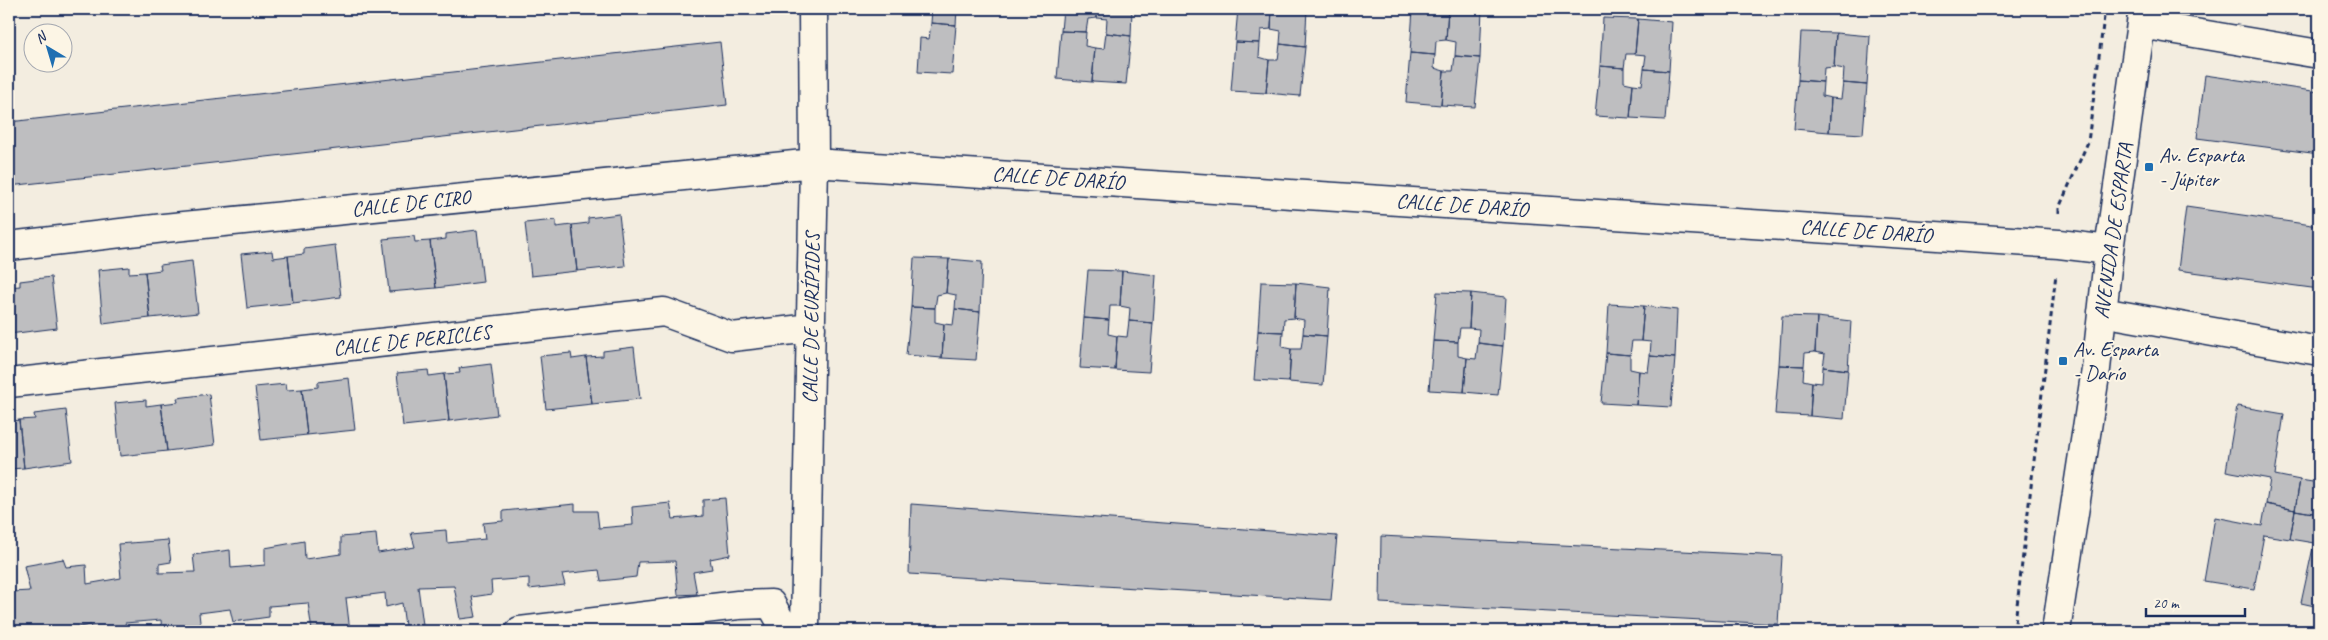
<svg xmlns="http://www.w3.org/2000/svg" width="2328" height="640" font-family="Caveat,sans-serif">
<style>
.building{fill:#bebec0;stroke:#1b2f5e}
.lines{fill:none;stroke-linecap:round;stroke-linejoin:round}
.minor-casing{stroke:#1b2f5e;stroke-width:31}
.path{stroke:#1b2f5e;stroke-width:3;stroke-dasharray:5 4;stroke-linecap:butt}
.minor{stroke:#fcf5e5;stroke-width:28}
.poi-dot{fill:#1f6fb2;stroke:#fcf5e5;stroke-width:2}
.labels{text-anchor:middle;stroke-width:4;stroke-linejoin:round;paint-order:stroke}
.poi-label{font-size:21px;fill:#1b2f5e;stroke:#fcf5e5;text-anchor:start}
.street-label{font-size:21px;fill:#1b2f5e;stroke:#fcf5e5}
</style>
<rect width="100%" height="100%" fill="#f3ede0"/>
<filter id="ink" filterUnits="userSpaceOnUse"><feTurbulence type="fractalNoise" baseFrequency=".02" numOctaves="2"/><feDisplacementMap in="SourceGraphic" scale="10" xChannelSelector="R" yChannelSelector="G"/><feConvolveMatrix kernelMatrix="1 2 1 2 8 2 1 2 1" color-interpolation-filters="sRGB"/></filter>
<g filter="url(#ink)">
<path class="building" d="M930,9H957L956,25L931,23L932,9Z
M1063,9H1097V18L1088,19L1086,32L1061,31Z
M1097,9H1132L1131,36L1106,33L1107,19L1097,18Z
M1238,9H1272L1271,29L1261,30L1260,43L1235,42Z
M1272,9H1307L1305,47L1280,44L1281,31L1271,29Z
M1413,9H1448L1446,40L1436,41L1435,55L1410,53Z
M1448,9H1482L1480,58L1455,56L1456,42L1446,40Z
M1603,18L1638,19L1635,54H1626L1624,68L1600,66Z
M1638,19L1672,22L1669,71L1644,69L1646,55L1635,54Z
M931,23L956,25L952,74L918,72L920,38L929,39Z
M1061,31L1086,32L1085,46L1095,48L1092,82L1057,79Z
M1801,32L1836,33L1834,67L1824,68L1823,82L1798,80Z
M1106,33L1131,36L1126,84L1092,82L1095,48L1104,49Z
M1836,33L1870,36L1867,85L1843,83L1844,69L1834,67Z
M720,42L727,105L9,186V122Z
M1235,42L1260,43L1259,57L1269,60L1266,93L1231,91Z
M1280,44L1305,47L1300,96L1266,93L1269,60H1278Z
M1410,53L1435,55L1434,68L1444,71L1441,105L1406,102Z
M1455,56L1480,58L1475,107L1441,105L1444,71H1453Z
M1600,66L1624,68V82L1633,84L1630,118L1595,116Z
M1644,69L1669,71L1665,120L1630,118L1633,84L1642,85Z
M2205,75L2319,92V154L2197,138Z
M1798,80L1823,82L1822,96L1831,98L1829,132L1794,129Z
M1843,83L1867,85L1863,134L1829,132L1831,98L1841,99Z
M2186,207L2319,226V289L2178,270Z
M619,214L625,266L577,271L572,225L588,223V218Z
M556,220V227L572,225L577,271L531,276L525,223Z
M477,230L483,282L436,288L430,241L446,239V234Z
M414,236L415,242L430,241L436,288L389,292L383,239Z
M335,245L341,297L293,303L288,256L304,254V249Z
M272,251L273,258L288,256L293,303L247,308L241,254Z
M914,258L949,259L946,293L937,295L935,308L911,307Z
M949,259L982,262L980,312L955,309L956,295L946,293Z
M192,261L198,313L150,318L145,272L161,270L160,265Z
M129,267V273L145,272L150,318L103,324L98,270Z
M1088,270L1122,271L1120,306H1110L1109,320L1084,318Z
M1122,271L1156,275L1153,323L1129,321L1130,308L1120,306Z
M51,277L57,328L9,334V287L20,286V281Z
M1261,282L1296,283L1294,318L1284,319L1283,332L1258,331Z
M1296,283L1330,287L1327,336L1303,334L1304,320L1294,318Z
M1437,292L1471,293L1469,328H1460L1458,342L1433,341Z
M1471,293L1506,297L1503,346L1478,343L1479,329L1469,328Z
M1609,304L1644,306L1641,341H1632L1630,355L1606,353Z
M1644,306L1677,310L1675,358L1650,356L1651,342L1641,341Z
M911,307L935,308V322L944,324L942,358L906,355Z
M955,309L980,312L976,360L942,358L944,324L953,325Z
M1782,316L1817,317L1815,352L1805,353L1804,366L1779,365Z
M1817,317L1851,321L1848,370L1823,367L1825,354L1815,352Z
M1084,318L1109,320L1108,334L1117,336L1115,370L1080,368Z
M1129,321L1153,323L1149,372L1115,370L1117,336L1127,337Z
M1258,331L1283,332L1282,347L1291,349L1289,382L1254,380Z
M1303,334L1327,336L1323,385L1289,382L1291,349H1301Z
M1433,341L1458,342V356L1467,358L1464,392L1429,390Z
M1478,343L1503,346L1498,395L1464,392L1467,358L1476,359Z
M634,347L640,399L592,404L586,357L603,356V351Z
M571,353L572,359L586,357L592,404L546,409L540,356Z
M1606,353L1630,355V369L1639,371L1636,405L1601,403Z
M1650,356L1675,358L1671,407L1636,405L1639,371L1648,372Z
M491,364L497,415L449,421L444,374L460,373L459,368Z
M1779,365L1804,366L1803,380L1812,382L1810,416L1775,414Z
M1823,367L1848,370L1844,419L1810,416L1812,382L1822,383Z
M428,370L429,376L444,374L449,421L403,426L397,373Z
M349,378L355,430L307,435L302,389L318,387V382Z
M286,384L287,390L302,389L307,435L261,440L255,387Z
M209,394L215,445L167,451L161,404L178,402L177,398Z
M146,400V406L161,404L167,451L120,456L115,403Z
M2237,406L2284,414L2275,475L2300,480L2295,510L2266,504L2270,479L2226,471Z
M66,410L72,461L24,468L19,420L35,419L34,414Z
M19,420L24,468L9,469V422Z
M2300,480L2319,483V514L2295,510Z
M725,498L730,555L710,559L712,569L693,572L697,594L678,595L675,561L638,562L636,577L601,581L599,570L562,574L565,585L529,589V578L491,581L492,594L472,597L476,617L460,619L454,586L418,587L423,625L405,626L402,603L386,607L385,593L346,598L350,631H312L308,603L269,606V617L233,622L230,609L199,613L201,631H162L161,620L125,623L127,631H92L91,625L54,631H9V574L12,592L30,591L24,566L63,559L66,567L86,565L87,584L121,578L118,544L168,540L171,562L159,564V573L195,572L193,555L230,550L231,568L265,565V548L304,541L305,559L341,554V537L376,534L378,553L415,547L411,533L446,530L447,543L485,539L483,523L503,521V511L575,504V511H597L599,528L633,525L632,507L670,503L673,519L703,516V500Z
M911,504L1337,536L1331,600L909,574Z
M2266,504L2295,510L2290,539L2264,535L2254,589L2204,581L2215,517L2262,526Z
M2295,510L2319,514V607L2301,603L2314,543L2290,539Z
M1381,536L1782,556L1778,624L1380,603Z"/>
<g class="lines">
<g class="minor-casing">
<path id="minor" d="M2141,24L2319,54
M9,246L164,228L814,163L2059,244L2109,250
M2102,312L2319,351
M9,383L664,312L732,337L811,328
M805,627L814,163L813,9
M520,631L738,605L771,604L786,631
M2056,631L2096,369L2109,250L2143,9"/>
</g>
<path class="path" d="M2059,213V208L2088,142L2105,9
M2014,631L2056,274"/>
<use href="#minor" class="minor"/>
</g>
</g>
<g class="poi-dot">
<rect x="2144" y="162" width="10" height="10" rx="2.5"/>
<rect x="2058" y="356" width="10" height="10" rx="2.5"/>
</g>
<g class="labels">
<g class="poi-label">
<text x="2159" y="162">Av. Esparta<tspan x="2159" dy="24">- Júpiter</tspan></text>
<text x="2073" y="356">Av. Esparta<tspan x="2073" dy="24">- Darío</tspan></text>
</g>
<g class="street-label">
<text transform="translate(1058 178) rotate(4)" y="7">CALLE DE DARÍO</text>
<text transform="translate(411 203) rotate(-6)" y="7">CALLE DE CIRO</text>
<text transform="translate(1462 205) rotate(4)" y="7">CALLE DE DARÍO</text>
<text transform="translate(1866 231) rotate(4)" y="7">CALLE DE DARÍO</text>
<text transform="translate(2113 231) rotate(-82)" y="7">AVENIDA DE ESPARTA</text>
<text transform="translate(811 318) rotate(-89)" y="7">CALLE DE EURÍPIDES</text>
<text transform="translate(412 340) rotate(-6)" y="7">CALLE DE PERICLES</text>
</g>
</g>
<rect width="2328" height="640" fill="none" stroke="#fcf5e5" stroke-width="30"/>
<rect x="15" y="15" width="2298" height="610" fill="none" stroke="#1b2f5e" stroke-width="2" filter="url(#ink)"/>
<g transform="translate(48 48) rotate(322)"><circle r="24" fill="#fcf5e5" stroke="#a2a6af"/>
<path d="M0-4L9 19L0 12L-9 19Z" fill="#1f6fb2"/>
<text y="-8" font-size="14" font-weight="bold" text-anchor="middle" fill="#1b2f5e">N</text>
</g>
<path d="M2146 608v8h99v-8" fill="none" stroke="#1b2f5e" stroke-width="2.5"/>
<text x="2153" y="608" font-size="15" fill="#1b2f5e" stroke="#fcf5e5" stroke-width="4" paint-order="stroke">20 m</text>
</svg>
